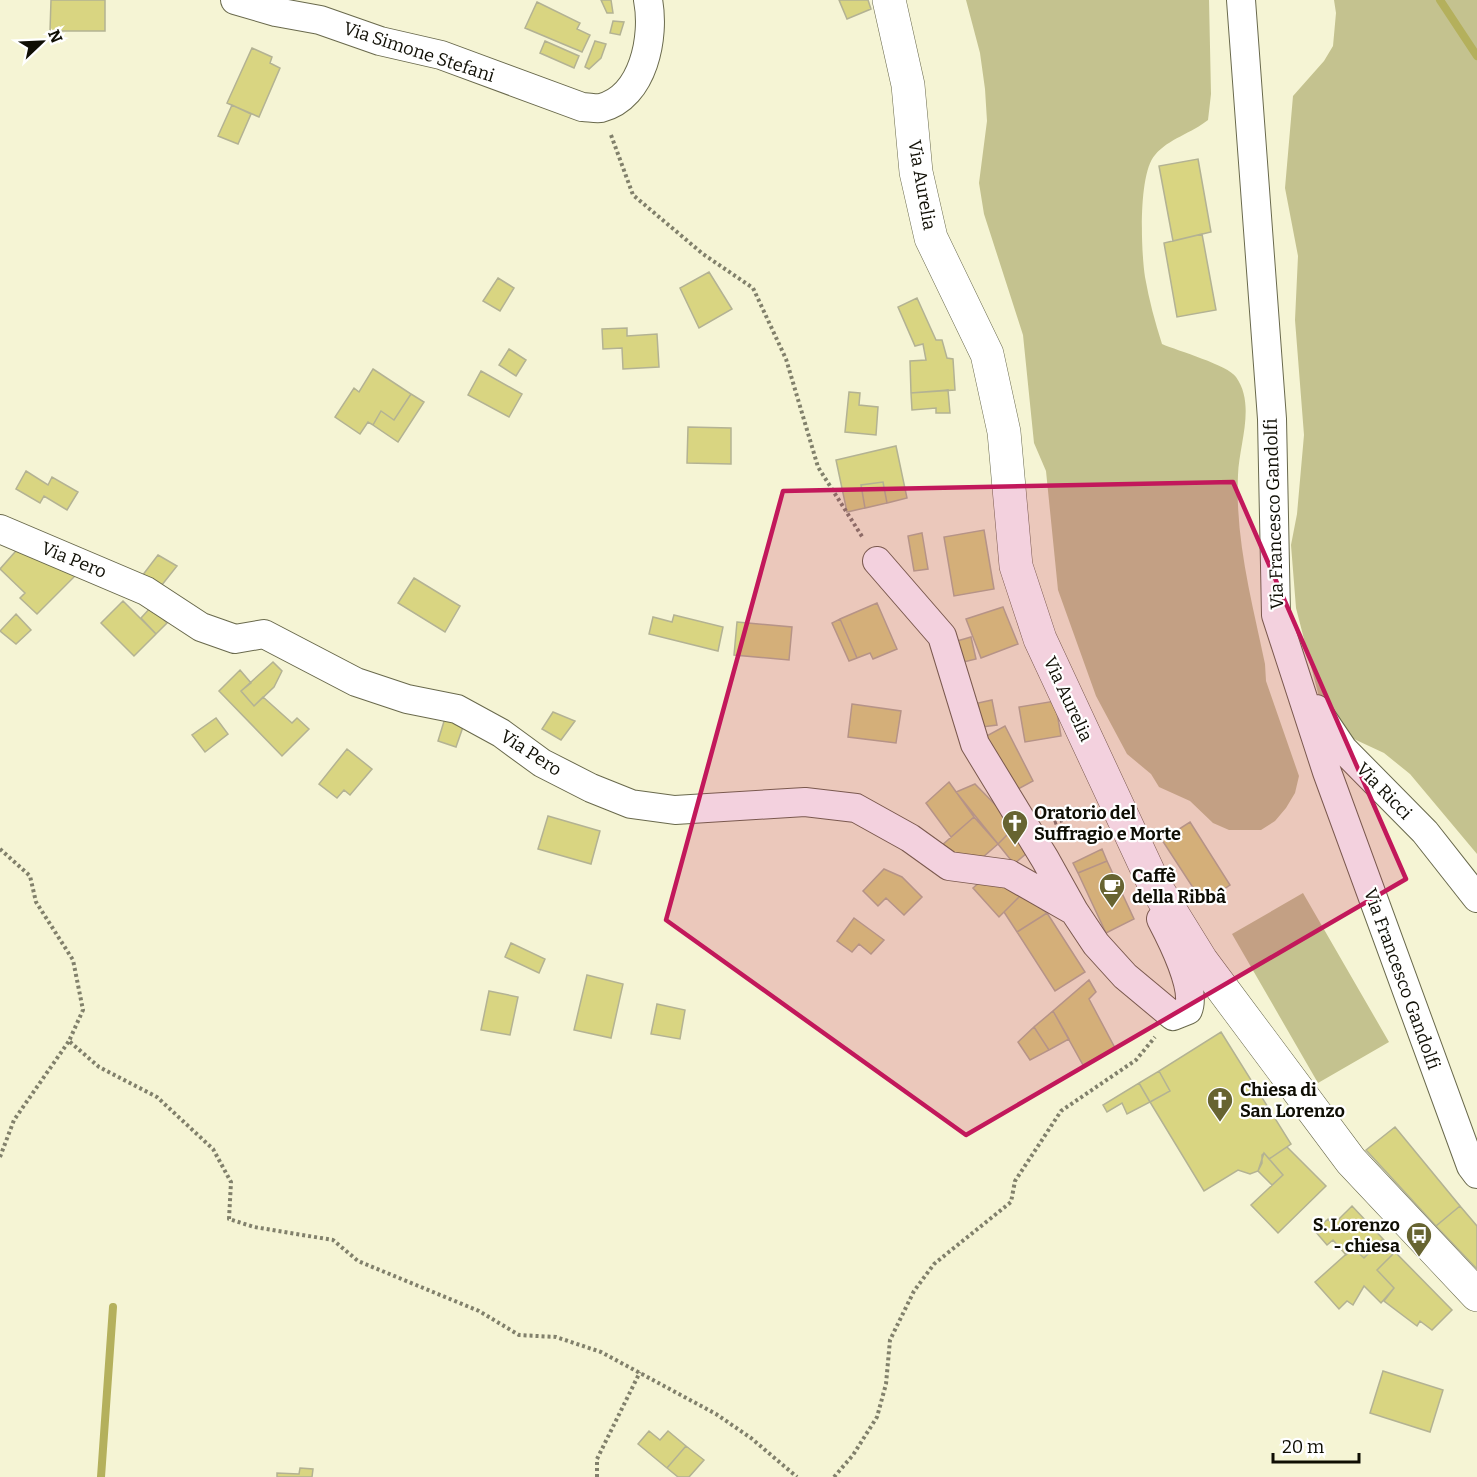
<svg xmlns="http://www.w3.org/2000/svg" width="1477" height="1477" font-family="Bitter,serif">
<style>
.green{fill:#c4c28f}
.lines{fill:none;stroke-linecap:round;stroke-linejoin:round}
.stream{stroke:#b4b05c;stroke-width:8}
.building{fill:#d9d581;stroke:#b3b293;stroke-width:1.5}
.minor-casing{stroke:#69694c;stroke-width:30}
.primary-casing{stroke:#69694c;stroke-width:34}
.path{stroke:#81806b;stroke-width:4;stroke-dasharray:3 3;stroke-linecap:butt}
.minor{stroke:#fff;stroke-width:28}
.primary{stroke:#fff;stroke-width:33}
.marked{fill:#c2185b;fill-opacity:0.2;stroke:#c2185b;stroke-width:4.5;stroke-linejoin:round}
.labels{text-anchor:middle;stroke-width:4.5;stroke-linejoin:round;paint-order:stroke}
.street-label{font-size:18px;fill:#0f0e04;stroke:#fff}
.poi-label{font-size:18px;font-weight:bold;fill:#0f0e04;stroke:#fff;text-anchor:start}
</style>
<rect width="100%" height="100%" fill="#f5f4d4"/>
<path class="green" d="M966,0H1209L1211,94L1208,120C1192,133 1168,139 1155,155C1138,174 1141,251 1145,277C1149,300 1155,322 1162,344C1178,351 1228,365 1236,377C1256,405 1239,444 1238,475C1235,540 1252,601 1265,664L1266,681L1299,776L1295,793L1286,808L1275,821L1261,830H1229L1213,823L1190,801L1159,787L1151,774L1127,754L1096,696L1058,590L1046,471L1034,443L1023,335L984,214L979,183L987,121L985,89L980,53Z
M1334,0H1477V854L1410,774L1384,753L1341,733L1321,705L1296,608L1291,545L1297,514L1304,435L1295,320L1298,256L1285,188L1293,96L1324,61L1333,46L1336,13Z
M1303,893L1389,1042L1318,1083L1232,934Z"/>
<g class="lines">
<path class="stream" d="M1440,0L1477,56
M101,1477L113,1307"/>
</g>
<path class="building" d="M51,0H105V31H50Z
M601,0H611L613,13H607Z
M839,0H868L871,9L847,19Z
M537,2L580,23L577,29L590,35L582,52L525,28Z
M613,21L624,22L620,35L610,33Z
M545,41L579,56L574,68L540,53Z
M595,41L606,44L601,58L589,69L585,67Z
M252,48L272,57L270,63L280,68L259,117L227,103Z
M232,105L251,114L238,144L218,136Z
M1198,159L1211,232L1173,241L1159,166Z
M1202,234L1216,310L1177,317L1164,243Z
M709,272L732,309L699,328L680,288Z
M498,278L514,288L500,311L483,301Z
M917,298L936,340H942L947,358L953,359L955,390L911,393L910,361L926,360L923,344L915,346L898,307Z
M627,328V336L657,334L659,367L623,369L622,348L603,349L602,329Z
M509,349L526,360L516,376L499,365Z
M373,369L411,394L394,420L381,411L373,425L368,422L360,434L335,417L354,388L359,392Z
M481,371L522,394L509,417L468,395Z
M948,390L950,413H936V408L912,410L911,393Z
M849,392L860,393L859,405L878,407L876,435L845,432Z
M411,394L424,402L398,442L373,425L381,411L394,420Z
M688,427L731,428V464L687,463Z
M896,446L907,498L887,503L883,482L861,485L865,508L847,512L836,460Z
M26,471L48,485L52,477L78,492L67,510L44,496L40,503L16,489Z
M883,482L887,503L865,508L861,485Z
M984,530L994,589L954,596L944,537Z
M922,533L928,569L914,571L908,536Z
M23,543L76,575L37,614L20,598L25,593L0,569Z
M158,555L177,566L161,586L142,576Z
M414,578L460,606L445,632L398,603Z
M123,601L156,634L134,656L101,623Z
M877,603L897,649L873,659L870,653L857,658L840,619Z
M151,607L167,623L156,634L141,618Z
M1003,607L1018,644L981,658L966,619Z
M16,614L31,630L16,644L0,631Z
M674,615L723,627L718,651L649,634L653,617L672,622Z
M840,619L857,658L849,661L832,623Z
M737,622L792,627L789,660L734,655Z
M971,637L976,659L955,664L950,643Z
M273,662L282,671L274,687L254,706L241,691Z
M240,670L251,683L241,691L254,706L263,697L292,723L297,718L309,729L282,756L219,691Z
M992,700L997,725L982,727L978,703Z
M1055,701L1061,736L1025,742L1019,707Z
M852,704L901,711L896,743L848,737Z
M553,712L575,721L561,740L542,729Z
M216,718L228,734L205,752L192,735Z
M445,718L464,724L456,747L438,741Z
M1005,726L1033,781L1009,794L981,739Z
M347,749L372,769L350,795L344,790L337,798L319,784Z
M949,782L974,817L951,837L926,803Z
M975,784L1016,826L998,844L956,792Z
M548,816L600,831L591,864L538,849Z
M974,817L998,844L975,864L941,846Z
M1190,822L1230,885L1203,903L1162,840Z
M1016,826L1033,848L1014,864L998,844Z
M1102,849L1107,861L1078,873L1073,863Z
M1107,861L1134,919L1106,933L1078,873Z
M884,869L902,877L922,897L904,915L886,898L878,906L863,891Z
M982,880L1003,884L1021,895L999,917L973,888Z
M1021,895L1047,913L1017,932L1004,912Z
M1047,913L1085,972L1055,991L1017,932Z
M854,918L884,940L871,954L859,944L852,952L837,941Z
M511,943L545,959L539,973L505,957Z
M587,975L623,984L611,1038L574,1030Z
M1089,980L1096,992L1089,999L1115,1048L1083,1065L1053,1011Z
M489,991L518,997L510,1035L481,1030Z
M657,1004L685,1010L680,1039L651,1034Z
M1053,1011L1069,1039L1049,1050L1034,1027Z
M1034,1027L1049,1050L1030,1060L1018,1042Z
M1221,1032L1291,1144L1269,1159L1264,1153L1262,1155V1163L1258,1171L1250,1174L1238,1170L1204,1191L1150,1102L1170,1091L1159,1071Z
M1159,1071L1170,1091L1150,1102L1139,1083Z
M1139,1083L1150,1102L1127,1114L1122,1103L1107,1112L1103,1105Z
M1395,1127L1460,1206L1436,1226L1366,1150Z
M1287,1147L1326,1186L1278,1233L1251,1205L1283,1175L1269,1159Z
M1264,1153L1283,1175L1272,1185L1258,1171Z
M1352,1206L1383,1239L1364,1258L1353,1248L1346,1255L1333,1240L1327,1245L1315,1231L1328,1219L1333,1225Z
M1460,1206L1477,1226V1269L1436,1226Z
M1383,1239L1395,1252L1377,1270L1394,1288L1381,1303L1364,1286L1353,1305L1347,1301L1339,1309L1315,1282L1353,1248L1364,1258Z
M1395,1252L1452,1310L1432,1330L1420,1321L1417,1326L1384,1301L1394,1288L1377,1270Z
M1383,1371L1443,1390L1430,1432L1370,1413Z
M649,1431L660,1440L668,1431L686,1446L667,1468L638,1444Z
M686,1446L704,1460L689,1477H678L667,1468Z
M300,1468L313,1469L312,1477H277V1473L299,1474Z"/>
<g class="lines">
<g class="minor-casing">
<path id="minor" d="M235,0L276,12L320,20L380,41L441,55L582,107C588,107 596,109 601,108C644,97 655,36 648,0
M1241,0L1272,419L1276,615L1327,772L1471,1166L1477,1174
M0,529L146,591L201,627L235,639L264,634L356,682L407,699L457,709L501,733L542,763L591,788L631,804L675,810L805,802L856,808L910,838L949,866L1009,874L1074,911
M877,561L942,636L975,744L1045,859L1074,911L1096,944L1125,976L1173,1016L1188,1010C1197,989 1172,940 1161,919
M1316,709L1343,749L1425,832L1477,898"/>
</g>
<g class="primary-casing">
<path id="primary" d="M889,0L908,85L916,172L931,238L987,354L1004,432L1016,566L1040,639L1154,884L1201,960L1351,1161L1477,1295"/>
</g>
<path class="path" d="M611,135L633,195L703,254L753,288L786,359L818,467L863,538
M1054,823L1086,812
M0,849L30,876L36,902L73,960L83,1010L69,1041L99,1067L157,1097L213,1149L231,1182L229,1219L254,1227L333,1240L358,1261L479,1311L519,1335L556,1337L601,1352L716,1414L751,1438L797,1477
M0,1157L14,1120L69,1041
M597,1477V1459L640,1372
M834,1477L853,1455L877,1417L886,1384L890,1340L914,1291L934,1264L1011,1202L1015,1181L1061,1111L1136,1060L1155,1037"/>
<use href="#minor" class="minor"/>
<use href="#primary" class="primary"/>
</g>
<path class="marked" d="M1233,482L1406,879L966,1135L666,920L783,491Z"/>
<defs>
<g id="church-pin" transform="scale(1.35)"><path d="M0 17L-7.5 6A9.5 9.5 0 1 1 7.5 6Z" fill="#676431" stroke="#fff"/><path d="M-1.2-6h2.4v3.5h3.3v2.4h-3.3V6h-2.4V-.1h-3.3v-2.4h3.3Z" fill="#fff"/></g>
<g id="cafe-pin" transform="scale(1.35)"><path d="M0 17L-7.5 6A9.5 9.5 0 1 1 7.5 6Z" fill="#676431" stroke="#fff"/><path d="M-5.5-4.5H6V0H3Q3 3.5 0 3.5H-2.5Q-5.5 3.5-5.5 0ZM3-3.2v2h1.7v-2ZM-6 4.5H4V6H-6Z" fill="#fff"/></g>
<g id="bus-pin" transform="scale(1.35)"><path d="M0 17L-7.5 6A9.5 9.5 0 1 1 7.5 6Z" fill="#676431" stroke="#fff"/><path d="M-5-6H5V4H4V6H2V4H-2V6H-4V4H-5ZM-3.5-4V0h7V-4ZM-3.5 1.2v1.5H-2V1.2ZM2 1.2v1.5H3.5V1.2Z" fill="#fff"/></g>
</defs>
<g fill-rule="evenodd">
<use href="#church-pin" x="1015" y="823"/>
<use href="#cafe-pin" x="1112" y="886"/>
<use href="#church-pin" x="1220" y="1100"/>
<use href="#bus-pin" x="1419" y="1235"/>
</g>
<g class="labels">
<g class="street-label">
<text transform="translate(419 52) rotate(18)" y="6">Via Simone Stefani</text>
<text transform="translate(922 185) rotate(80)" y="6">Via Aurelia</text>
<text transform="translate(1274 514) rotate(-92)" y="6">Via Francesco Gandolfi</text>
<text transform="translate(74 560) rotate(22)" y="6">Via Pero</text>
<text transform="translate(1068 699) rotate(65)" y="6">Via Aurelia</text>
<text transform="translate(531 753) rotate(33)" y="6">Via Pero</text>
<text transform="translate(1384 791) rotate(46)" y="6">Via Ricci</text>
<text transform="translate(1402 979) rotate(70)" y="6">Via Francesco Gandolfi</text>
</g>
<g class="poi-label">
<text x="1034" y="819">Oratorio del<tspan x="1034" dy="21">Suffragio e Morte</tspan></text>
<text x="1132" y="882">Caffè<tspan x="1132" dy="21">della Ribbâ</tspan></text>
<text x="1240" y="1096">Chiesa di<tspan x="1240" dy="21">San Lorenzo</tspan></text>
<text x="1400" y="1231" text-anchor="end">S. Lorenzo<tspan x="1400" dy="21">- chiesa</tspan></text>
</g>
</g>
<g transform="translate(42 42) rotate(67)" stroke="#ffffff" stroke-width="4.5" paint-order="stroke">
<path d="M0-4.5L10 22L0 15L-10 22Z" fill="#0f0e04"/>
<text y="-9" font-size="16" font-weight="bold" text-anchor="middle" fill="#0f0e04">N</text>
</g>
<path d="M1273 1453v9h86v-9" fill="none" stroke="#0f0e04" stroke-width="3"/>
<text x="1282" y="1453" font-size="18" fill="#0f0e04" stroke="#ffffff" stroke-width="4.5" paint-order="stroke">20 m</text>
</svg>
